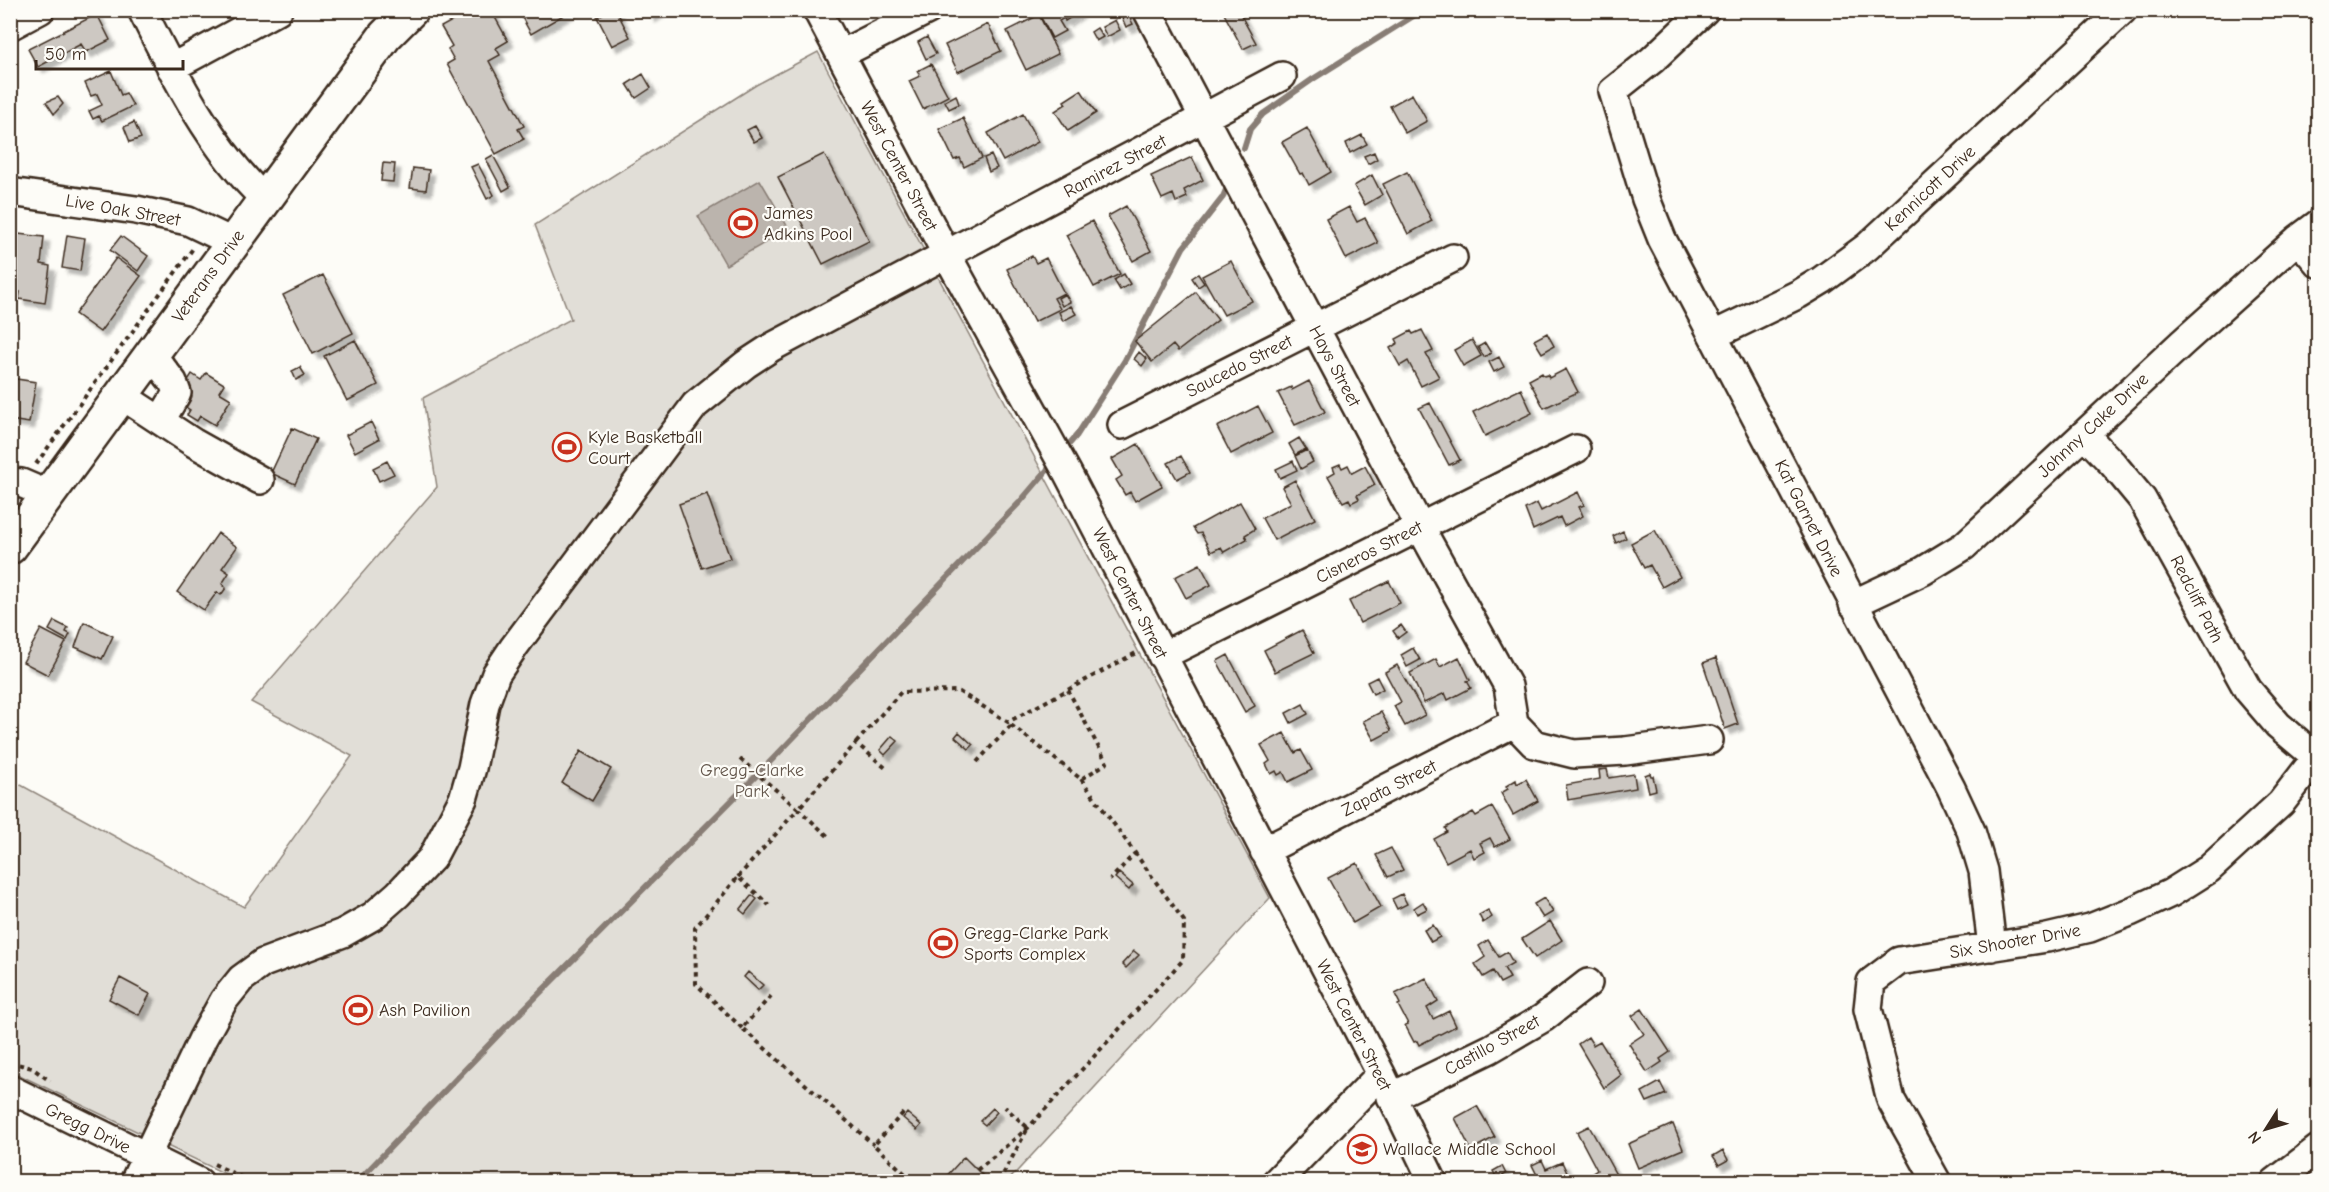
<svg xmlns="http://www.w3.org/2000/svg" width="2329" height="1192" font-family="'Comic Neue',sans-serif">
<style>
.green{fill:#e1ded7;stroke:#8e847a;stroke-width:1.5}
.water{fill:#bbb4ad;stroke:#887d74;stroke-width:1.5}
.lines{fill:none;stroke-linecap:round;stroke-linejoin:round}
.stream{stroke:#887d74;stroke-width:6}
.building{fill:#cdc8c2;stroke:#3b2a1e;stroke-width:1.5;filter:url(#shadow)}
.minor-casing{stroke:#3b2a1e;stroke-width:32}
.major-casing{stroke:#3b2a1e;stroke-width:38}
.path{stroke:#3b2a1e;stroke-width:4;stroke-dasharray:4.5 4.5;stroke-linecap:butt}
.minor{stroke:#fdfcf7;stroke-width:27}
.major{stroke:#fdfcf7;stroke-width:33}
.labels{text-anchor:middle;stroke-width:4.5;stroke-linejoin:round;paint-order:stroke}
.street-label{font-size:18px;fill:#3b2a1e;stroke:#fdfcf7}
.poi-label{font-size:18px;fill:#3b2a1e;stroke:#fdfcf7;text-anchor:start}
.park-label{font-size:18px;fill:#64574c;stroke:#fdfcf7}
</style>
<defs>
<filter id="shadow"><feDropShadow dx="5.5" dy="5.5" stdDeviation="1.5" flood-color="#0004"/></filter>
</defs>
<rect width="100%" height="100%" fill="#fdfcf7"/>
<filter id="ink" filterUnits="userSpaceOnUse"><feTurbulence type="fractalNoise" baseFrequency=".0167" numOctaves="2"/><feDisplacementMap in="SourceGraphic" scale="12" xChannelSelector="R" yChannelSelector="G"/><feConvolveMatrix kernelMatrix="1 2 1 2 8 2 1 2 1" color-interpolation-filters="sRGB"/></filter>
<g filter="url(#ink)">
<path class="green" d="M818,52L1270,898L1008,1181H240L11,1071L10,779L244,907L352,756L251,702L437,487L423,398L571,319L535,225L756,85Z"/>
<path class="water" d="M760,180L789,229L726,265L698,216Z"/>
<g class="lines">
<path class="stream" d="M1244,148L1250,129L1263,114L1313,79L1423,10
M1064,450L1077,435L1125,360L1183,248L1223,197L1228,185
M357,1182L503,1030L767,765L1020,502L1054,462"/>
</g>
<path class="building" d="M479,10H491L508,41L496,48L500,55L489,61L524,126L518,129L524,139L496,154L447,64L454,60L448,49L452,46L441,27L470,11L472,14Z
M518,10H572L531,34Z
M609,10H616L630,37L612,46L597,17Z
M646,10H661L650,17Z
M1037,10H1078L1079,12L1065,21L1064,18L1059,21L1065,31L1052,38Z
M1222,10H1238L1256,43L1243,49Z
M97,14L110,40L86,52L81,44L38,67L28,49Z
M1128,14L1133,24L1126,27L1122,18Z
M1039,15L1058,54L1026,70L1007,31Z
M1115,20L1120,30L1107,37L1102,27Z
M988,24L1001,51L958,72L945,45Z
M1097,28L1103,37L1096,41L1091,32Z
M927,37L936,54L926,59L918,42Z
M931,64L948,96L923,109L909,81L920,76L917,71Z
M111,71L121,95L126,93L133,106L102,121L99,116L93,119L89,111L102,105L97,94L91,96L85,83Z
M643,74L651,88L636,98L627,84Z
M1081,90L1096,113L1068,131L1055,111L1066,104L1064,101Z
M1412,94L1427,121L1405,133L1390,106Z
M956,95L959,104L949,109L945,101Z
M58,97L63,104L54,114L46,102Z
M1023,114L1038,142L1003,161L988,133Z
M963,118L982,158L964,167L960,158L954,160L939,129Z
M134,122L141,138L130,142L124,127Z
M755,126L762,138L754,142L747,130Z
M1307,128L1331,172L1309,185L1303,173L1300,174L1282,142Z
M1362,135L1367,144L1350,153L1346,143Z
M1374,152L1377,159L1368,164L1364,156Z
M824,154L869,241L823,264L778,177Z
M493,155L510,187L503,191L486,159Z
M991,155L997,168L989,172L984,158Z
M1192,157L1203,180L1184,190L1187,197L1176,202L1173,194L1162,199L1151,176Z
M383,163L395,164L393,182L381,181Z
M478,164L494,195L487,199L471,167Z
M413,168L429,170L426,190L410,188Z
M1407,172L1432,221L1408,234L1383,184Z
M1372,175L1382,195L1365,205L1354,186Z
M1126,206L1151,251L1133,261L1108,216Z
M1349,207L1357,222L1365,218L1378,243L1346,259L1326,219Z
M1092,221L1120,274L1094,287L1066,235Z
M18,234L44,237L41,264L50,266L45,303L19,299L20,292L10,291V260H13Z
M67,235L85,238L80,271L62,268Z
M121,236L148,256L138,271L110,250Z
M1032,256L1036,263L1046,258L1064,293L1054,298L1060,309L1034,322L1007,269Z
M116,258L141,276L100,332L75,314Z
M1231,261L1252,301L1224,315L1202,276Z
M1124,274L1130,284L1120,290L1114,280Z
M1198,274L1204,283L1198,287L1192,278Z
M323,275L353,333L313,354L283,295Z
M1196,292L1218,320L1178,351L1173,345L1152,362L1135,341Z
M1065,294L1070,302L1062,306L1058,298Z
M1071,306L1076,314L1063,321L1059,312Z
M1422,330L1433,351L1426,354L1439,377L1421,386L1408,361L1400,366L1390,348L1398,343L1396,339L1411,331L1413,334Z
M1547,333L1554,346L1542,353L1534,340Z
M355,340L378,385L347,401L324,356Z
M1472,340L1481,356L1463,366L1454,350Z
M1485,343L1491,353L1484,357L1478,347Z
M1139,352L1147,359L1142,366L1134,359Z
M1499,357L1504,367L1494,372L1489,362Z
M300,367L305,375L296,380L292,371Z
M1566,369L1578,392L1544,408L1529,380L1542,373L1544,376L1548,375L1549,378Z
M206,373L224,384L219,392L231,399L215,425L200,416L197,421L187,415L190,410L175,400L192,374L201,380Z
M10,378L36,382L29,423L10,420Z
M1309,381L1325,412L1295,425L1278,393L1291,387L1292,390Z
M1521,389L1532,413L1485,436L1473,412Z
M1430,403L1460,460L1449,465L1419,408Z
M1258,406L1272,433L1231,454L1217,427Z
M371,422L379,439L355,452L346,435Z
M292,428L316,439L295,484L271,473Z
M1299,438L1306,449L1295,455L1289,444Z
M1138,444L1162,486L1135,501L1130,492L1125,495L1116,480L1122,476L1112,459Z
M1307,450L1313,462L1301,469L1295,456Z
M1181,456L1190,472L1177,479L1168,463Z
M387,461L394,474L379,481L373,468Z
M1293,461L1297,470L1280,478L1276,469Z
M1340,464L1342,468L1348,465L1352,473L1365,466L1375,485L1357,495L1359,499L1351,503L1349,499L1343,502L1328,476L1335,472L1333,467Z
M1295,480L1315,519L1274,540L1262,518L1291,503L1282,487Z
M1578,492L1584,505L1579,507L1583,516L1564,526L1560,517L1533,530L1525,509L1537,503L1541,511Z
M707,494L730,558L702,568L679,504Z
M1240,502L1255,529L1245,535L1247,539L1224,552L1221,547L1211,552L1201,533L1197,534L1193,528Z
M1655,530L1680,577L1662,587L1650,565L1644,568L1631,543Z
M1623,531L1626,538L1616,543L1613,536Z
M218,533L237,547L222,568L229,573L222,584L226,588L221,595L217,592L204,610L177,592Z
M1200,564L1211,585L1186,598L1175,577Z
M1389,581L1400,603L1360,623L1349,601Z
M54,621L68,628L66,632L70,634L67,640L49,630Z
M84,622L113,636L102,659L75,647Z
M1401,625L1406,632L1398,638L1393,631Z
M41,629L66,642L48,675L23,662Z
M1302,630L1314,653L1275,672L1264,650Z
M1413,648L1420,660L1407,667L1401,655Z
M1228,655L1255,706L1245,712L1217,661Z
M1459,657L1470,680L1467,681L1471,688L1448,700L1445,693L1424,703L1410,673L1436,659L1440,667Z
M1716,658L1738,724L1725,729L1703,663Z
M1397,665L1425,715L1405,726L1394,706L1401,702L1385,672Z
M1377,677L1383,689L1373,694L1367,682Z
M1303,704L1308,714L1291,723L1286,713Z
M1381,712L1391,731L1374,740L1363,721Z
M959,732L973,745L969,749L955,737Z
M1284,733L1295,753L1301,750L1312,770L1288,782L1283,772L1278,775L1276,771L1271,774L1266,764L1270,761L1261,745Z
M892,736L898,741L885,755L880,750Z
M581,751L611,769L592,801L562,783Z
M1607,769L1609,778L1634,774L1636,788L1568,800L1566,785L1600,779L1599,770Z
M1650,773L1651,776H1653L1656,790L1649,792L1645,775Z
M1526,779L1538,801L1513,815L1501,793L1508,789L1506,786L1516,780L1517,784Z
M1492,807L1510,839L1495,847L1490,838L1480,843L1485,852L1474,858L1470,849L1446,862L1434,839L1447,832L1445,828L1473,812L1476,816Z
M1391,848L1403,870L1388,877L1376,855Z
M1357,863L1381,907L1353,923L1328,878Z
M1119,873L1133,885L1129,890L1115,878Z
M1402,894L1407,904L1397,909L1392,899Z
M752,895L757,899L745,914L740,910Z
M1544,898L1553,912L1543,918L1534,904Z
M1423,902L1427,909L1417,914L1414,908Z
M1488,910L1492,917L1483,923L1479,915Z
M1550,921L1562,940L1535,958L1522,939Z
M1433,925L1440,937L1431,942L1424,930Z
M1488,940L1499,957L1507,952L1513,963L1504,968L1510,978L1500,983L1493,971L1483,977L1475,964L1485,957L1479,946Z
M1134,951L1139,955L1126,968L1122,964Z
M748,972L763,985L758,990L744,977Z
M120,978L150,994L139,1015L109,999Z
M1426,978L1438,1001L1427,1008L1433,1019L1449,1011L1456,1026L1419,1045L1417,1041L1414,1042L1405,1025L1408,1024L1398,1005L1400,1004L1395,994Z
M1642,1009L1670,1052L1660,1059L1662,1062L1647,1072L1629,1044L1644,1034L1632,1016Z
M1588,1037L1593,1045L1600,1041L1621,1075L1604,1088L1578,1044Z
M1660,1082L1666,1094L1647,1102L1642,1092Z
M1477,1106L1495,1137L1471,1150L1455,1118Z
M993,1108L997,1112L985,1125L980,1121Z
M907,1113L921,1125L917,1130L903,1118Z
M1673,1124L1683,1149L1638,1168L1628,1144Z
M1589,1126L1620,1182H1603L1601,1178L1595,1181L1591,1174L1597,1170L1577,1132Z
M1723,1150L1728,1160L1719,1165L1713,1156Z
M964,1157L984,1177L979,1182H941Z
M1542,1160L1546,1169L1562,1162L1568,1175L1555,1182H1528L1527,1179L1537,1175L1532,1165Z
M1502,1166L1506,1174L1497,1179L1493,1171Z"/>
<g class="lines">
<g class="minor-casing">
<path id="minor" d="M142,10C174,75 212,150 265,199
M817,10L947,255L1067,472L1381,1074L1433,1182
M1147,10L1420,527L1508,686L1514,723
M1705,10L1652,60L1613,91L1646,199L1662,239L1951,788L1971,831L1983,871L1992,947
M10,26L40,10
M841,54L928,10
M171,68L278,10
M10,192L136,210L188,221L232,242
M2298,239L2318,263
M1714,335L1799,294L1822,280L1867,247L2123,10
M151,354L173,382L177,393L161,420
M121,395L194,443L260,480
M1122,425L1453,258
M2084,434L2113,464L2142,499L2248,690L2278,725L2316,757
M10,482L21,483L49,495
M1853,604L1923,571L1964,546L2182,343L2298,239L2318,224
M1162,656L1576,449
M1514,723L1534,744L1574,754L1625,751L1709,740
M1264,851L1514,723
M10,1089L199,1182
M1391,1097L1490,1049L1543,1018L1588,983
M134,1182L203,1038L224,1000L241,979L263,963L343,933L373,916L398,894L432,858L463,799L472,768L485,704L496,674L514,647L695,405L746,364L772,347L1282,76
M1276,1182L1381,1074
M1937,1182L1891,1100L1868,1009L1871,982L1899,961L2047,938L2090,928L2130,912L2171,893L2209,869L2281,803L2318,755
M2275,1182L2318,1149"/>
</g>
<g class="major-casing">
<path id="major" d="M10,547L385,36L411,10"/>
</g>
<path class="path" d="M36,464L194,247
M1011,725L1081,779L1107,763L1068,690
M856,743L901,692L958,691L1008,722L1136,653
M740,759L798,809L856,743L888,770
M977,762L1011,725
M1081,779L1135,853L1110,880
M738,877L798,809L829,837
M771,996L742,1028L874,1145
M742,1028L696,984L695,928L738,877L769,905
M10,1062L32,1068L50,1081
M903,1113L874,1145L914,1182
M214,1164L251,1182
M977,1170L1028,1128L1183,960L1184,921L1135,853
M999,1182L1028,1128L1005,1107"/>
<use href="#minor" class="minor"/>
<use href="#major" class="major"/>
</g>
</g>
<defs>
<g id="stadium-ring" transform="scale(1.5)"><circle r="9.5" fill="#fdfcf7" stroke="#c8321e" stroke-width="1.5"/><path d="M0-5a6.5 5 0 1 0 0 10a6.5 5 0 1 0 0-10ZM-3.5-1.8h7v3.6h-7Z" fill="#c8321e"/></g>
<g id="school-ring" transform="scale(1.5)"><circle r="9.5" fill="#fdfcf7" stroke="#c8321e" stroke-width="1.5"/><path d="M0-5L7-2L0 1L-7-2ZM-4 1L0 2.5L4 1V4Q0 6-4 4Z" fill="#c8321e"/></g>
</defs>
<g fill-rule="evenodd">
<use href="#stadium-ring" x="743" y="223"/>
<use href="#stadium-ring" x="567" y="447"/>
<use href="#stadium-ring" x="943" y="943"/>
<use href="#stadium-ring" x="358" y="1010"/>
<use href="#school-ring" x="1362" y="1149"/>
</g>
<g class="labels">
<g class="street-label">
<text transform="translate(899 166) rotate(62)" y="6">West Center Street</text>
<text transform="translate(1115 166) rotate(-28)" y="6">Ramirez Street</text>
<text transform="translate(1930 188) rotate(-43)" y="6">Kennicott Drive</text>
<text transform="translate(123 210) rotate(10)" y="6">Live Oak Street</text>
<text transform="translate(208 276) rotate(-54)" y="6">Veterans Drive</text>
<text transform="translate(1239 366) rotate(-27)" y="6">Saucedo Street</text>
<text transform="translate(1335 366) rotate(62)" y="6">Hays Street</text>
<text transform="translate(2093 425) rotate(-43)" y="6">Johnny Cake Drive</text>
<text transform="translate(1809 518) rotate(63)" y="6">Kat Garnet Drive</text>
<text transform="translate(1369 552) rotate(-27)" y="6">Cisneros Street</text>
<text transform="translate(1130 593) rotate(63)" y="6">West Center Street</text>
<text transform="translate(2197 599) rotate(63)" y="6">Redcliff Path</text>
<text transform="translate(1389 788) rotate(-27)" y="6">Zapata Street</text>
<text transform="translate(2015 941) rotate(-10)" y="6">Six Shooter Drive</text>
<text transform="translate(1354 1025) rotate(63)" y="6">West Center Street</text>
<text transform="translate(1492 1045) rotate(-29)" y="6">Castillo Street</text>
<text transform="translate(88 1128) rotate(26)" y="6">Gregg Drive</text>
</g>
<g class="poi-label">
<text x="764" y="219">James<tspan x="764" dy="21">Adkins Pool</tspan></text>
<text x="588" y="443">Kyle Basketball<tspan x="588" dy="21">Court</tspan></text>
<text x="964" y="939">Gregg-Clarke Park<tspan x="964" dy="21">Sports Complex</tspan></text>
<text x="379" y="1016">Ash Pavilion</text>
<text x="1383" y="1155">Wallace Middle School</text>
</g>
<g class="park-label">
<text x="752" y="776">Gregg-Clarke<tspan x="752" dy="21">Park</tspan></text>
</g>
</g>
<rect width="2329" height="1192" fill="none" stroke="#fdfcf7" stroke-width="36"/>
<rect x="18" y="18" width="2293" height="1156" fill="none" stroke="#3b2a1e" stroke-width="2" filter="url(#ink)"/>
<g transform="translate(2266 1129) rotate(233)" stroke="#fdfcf7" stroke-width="4.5" paint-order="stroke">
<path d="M0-4.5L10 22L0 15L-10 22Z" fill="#3b2a1e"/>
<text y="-9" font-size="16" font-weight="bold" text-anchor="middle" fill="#3b2a1e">N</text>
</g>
<path d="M36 60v9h147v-9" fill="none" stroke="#3b2a1e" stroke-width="3"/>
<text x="45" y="60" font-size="18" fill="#3b2a1e" stroke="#fdfcf7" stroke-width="4.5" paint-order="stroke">50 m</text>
</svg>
